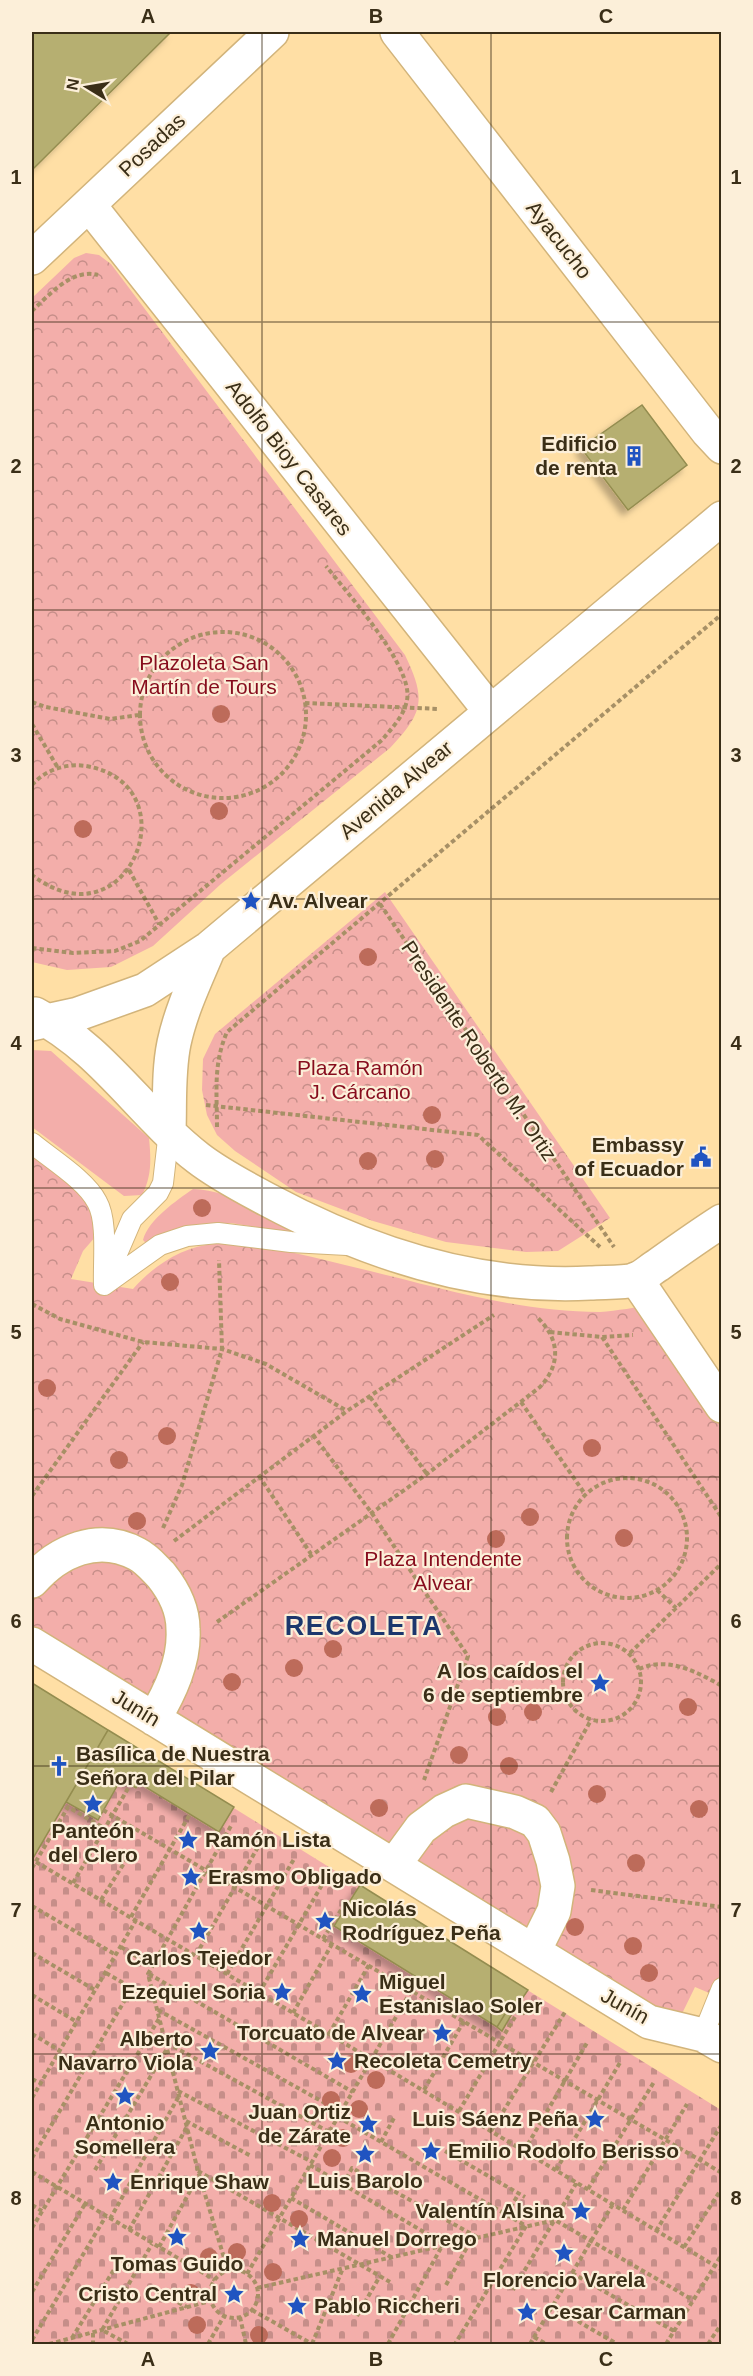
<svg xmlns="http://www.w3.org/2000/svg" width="753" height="2376" font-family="Helvetica,sans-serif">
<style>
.green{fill:#f3aeaa}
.forest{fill:url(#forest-crowns)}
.cemetery{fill:url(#cemetery-stones)}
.building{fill:#b6af71;stroke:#948d50;stroke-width:1.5;filter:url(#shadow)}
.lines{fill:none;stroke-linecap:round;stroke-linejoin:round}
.lane-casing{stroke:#d2b47b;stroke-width:22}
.street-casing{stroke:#d2b47b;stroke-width:36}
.secondary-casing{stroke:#d2b47b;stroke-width:36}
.path{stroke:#a79066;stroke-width:4;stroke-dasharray:4.5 3;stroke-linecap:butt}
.lane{stroke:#fff;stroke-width:20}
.street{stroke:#fff;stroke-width:33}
.secondary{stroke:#fff;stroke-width:33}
.tree{fill:#bd6b5a}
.grid{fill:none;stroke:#3a2e17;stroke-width:1.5;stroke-opacity:0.55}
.labels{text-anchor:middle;stroke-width:4.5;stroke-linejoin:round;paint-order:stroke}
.street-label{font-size:21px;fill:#3a2e17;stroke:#fcefd9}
.poi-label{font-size:21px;font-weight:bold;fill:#3a2e17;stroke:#fcefd9;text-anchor:start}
.park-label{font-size:21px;fill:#870c1d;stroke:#fcefd9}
.district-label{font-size:27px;font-weight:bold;letter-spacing:1.5px;fill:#1c376d;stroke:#fcefd9}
.neatline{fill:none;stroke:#3a2e17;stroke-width:2}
.grid-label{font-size:20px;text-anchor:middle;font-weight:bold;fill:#3a2e17}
</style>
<defs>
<pattern id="forest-crowns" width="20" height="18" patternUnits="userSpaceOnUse" patternTransform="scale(1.5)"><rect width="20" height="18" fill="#f3aeaa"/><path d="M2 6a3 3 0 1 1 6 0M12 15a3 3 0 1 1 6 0" fill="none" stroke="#c68e89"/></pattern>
<pattern id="cemetery-stones" width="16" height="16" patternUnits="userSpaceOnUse" patternTransform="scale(1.5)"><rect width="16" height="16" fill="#f3aeaa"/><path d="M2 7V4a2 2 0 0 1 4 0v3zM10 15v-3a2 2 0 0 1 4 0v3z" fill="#c68e89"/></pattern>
<filter id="shadow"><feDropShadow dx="-5.5" dy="5.5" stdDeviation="3" flood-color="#0004"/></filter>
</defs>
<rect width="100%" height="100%" fill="#ffdfa5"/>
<path class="green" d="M32,1050L51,1051L149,1138C151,1159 152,1176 142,1195L124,1196L32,1127Z
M193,1189C231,1190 274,1218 308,1235L231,1223L199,1224L148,1245L143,1240C149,1219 176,1201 193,1189Z"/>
<path class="forest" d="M86,253L99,255L111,264L405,655C426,699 424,712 390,748L221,884L153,946L111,967L67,970L32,962V298L74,258Z
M385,892L610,1218L558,1251L526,1252L446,1242L373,1221L296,1192L235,1151L217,1135L207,1115L202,1090L203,1059L215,1034Z
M32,1153L90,1202L96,1236L83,1251L71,1279L133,1289C153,1266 183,1246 215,1244C258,1242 303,1255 345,1265C428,1284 513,1312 600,1312C617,1311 636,1307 654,1305L721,1406V1998L695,1987L675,2028L32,1644Z"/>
<path class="cemetery" d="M108,1730L721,2110V2344H32V1860Z"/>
<path class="building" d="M32,32H171L32,170Z
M642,405L687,465L628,510L581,448Z
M32,1683L108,1730L32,1860Z
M108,1730L234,1807L219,1832L139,1783L136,1788L121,1779L98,1820L66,1802Z
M360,1885L528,1990L513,2012L508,2009L497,2027L334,1926Z
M508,2009L513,2012L502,2031L497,2027Z"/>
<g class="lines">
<g class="lane-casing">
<path id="lane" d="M32,1143C51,1159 86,1180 97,1202C108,1221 103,1262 104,1285
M107,1277L132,1219L158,1193L163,1183L169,1131
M104,1285L160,1245L187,1236L218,1233L291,1242L347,1245
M703,2035L722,1988"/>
</g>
<g class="street-casing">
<path id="street" d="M397,32L708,432L722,447
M89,205L490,711
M32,258L272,32
M636,1279L722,1406
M32,1581C58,1551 98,1533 137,1554C147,1559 154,1568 161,1575C173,1590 183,1609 183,1629C185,1661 170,1692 154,1719
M32,1644L649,2022L703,2035L722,2046
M394,1865L421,1828L444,1811L466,1801L515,1812L535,1821L544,1833L553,1861L558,1886L554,1911L534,1951"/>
</g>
<g class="secondary-casing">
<path id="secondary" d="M35,1014C103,1049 140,1113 198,1158C220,1175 244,1187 268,1200C367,1253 477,1289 590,1283C604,1282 622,1283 635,1280C643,1277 651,1269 658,1265C679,1250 700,1235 722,1221
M32,1024L78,1014L145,990L209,948L722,518
M169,1131C170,1102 168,1072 174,1043C181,1010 196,979 209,948"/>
</g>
<path class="path" d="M32,311C49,295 72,268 98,275
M140 715a83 83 0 1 1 166 0a83 83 0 1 1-166 0Z
M32,702L46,707L110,719L139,715
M305,703L439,709
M32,724L58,768
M32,785C45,770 66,763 86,766C193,784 129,949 32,875
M129,870L159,924
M380,904L614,1247
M32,948L73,953L115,951L140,941L382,740C392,728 404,716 407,700C414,667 347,593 326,566
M206,1105L478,1135L600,1247
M217,1127C217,1093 213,1064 227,1032L722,614
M32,1304L60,1319L143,1342L222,1349L266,1364L347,1411
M550,1332L602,1337L633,1335
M602,1337L722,1518
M370,1397L427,1474
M521,1402L585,1494
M313,1435L371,1512L468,1656L424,1780
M259,1476L311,1554
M567 1538a60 60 0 1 1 120 0a60 60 0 1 1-120 0Z
M32,1496L143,1342
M163,1528L182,1485L222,1349L219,1260
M174,1541L347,1411L494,1315
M657,1590L676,1608
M217,1622L427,1474L540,1387C561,1364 560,1340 538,1318
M563 1682a39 39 0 1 1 78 0a39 39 0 1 1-78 0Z
M630,1653L722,1563
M639,1669C668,1656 697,1672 722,1686
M551,1792L591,1720
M103,1810L722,2173
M36,1862L329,2034L722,2270
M32,1868L68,1807L104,1828
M73,1883L130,1785
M591,1890L722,1907
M101,1900L126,1860
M32,1906L116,1955
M131,1917L190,1814
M323,1939L341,1910
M121,1947L152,1966
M32,1953L95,1990
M196,1955L262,1840
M106,1973L155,2001
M149,1974L353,2092
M227,1974L294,1859
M259,1993L326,1878
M32,1995L77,2022
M158,2010L341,2112
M293,2013L332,1944
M32,2034L59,2050
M329,2034L369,1965
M167,2043L329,2132
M32,2079L40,2083
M424,2090L464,2021
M178,2091L312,2162
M32,2098L136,1920
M459,2111L519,2010L527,2015
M338,2117L526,2226L455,2344
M186,2121L251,2156
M491,2131L565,2012
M381,2142L395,2116
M445,2151L525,2197
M524,2151L588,2041
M32,2158L132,1988
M310,2165L446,2245
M95,2170L168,2047
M556,2170L621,2061
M198,2171L390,2282
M32,2172L215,2280
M343,2185L352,2168L477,2237
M588,2189L654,2082
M291,2198L391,2257
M32,2205L42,2211
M623,2210L687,2104
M507,2214L519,2193
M110,2219L179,2096
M32,2228L160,2017
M129,2230L187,2127
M656,2231L722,2124
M159,2247L199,2175
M684,2247L722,2188
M210 2294a24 24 0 1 1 48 0a24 24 0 1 1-48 0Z
M228,2271L198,2171L148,1974L232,1824
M572,2273L674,2331
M247,2274L418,1979
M446,2285L471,2240
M257,2288L555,2220L693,2300
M513,2290L577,2182
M32,2292L85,2204
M158,2292L187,2307
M552,2306L617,2344
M252,2310L312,2344
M357,2316L380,2276
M240,2317L246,2344
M93,2333V2344
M534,2337L546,2344
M72,2338L115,2268
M32,2340L106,2216
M49,2344L210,2301
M128,2344L102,2330L152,2244
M208,2344L224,2316
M312,2344L343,2268
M388,2344L442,2246
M530,2344L613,2204
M666,2344L722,2254
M708,2344L722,2323"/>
<use href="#lane" class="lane"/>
<use href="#street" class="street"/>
<use href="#secondary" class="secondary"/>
</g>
<g class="tree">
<circle cx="221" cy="714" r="9"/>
<circle cx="219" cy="811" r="9"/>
<circle cx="83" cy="829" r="9"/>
<circle cx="368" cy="957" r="9"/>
<circle cx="432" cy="1115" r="9"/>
<circle cx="435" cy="1159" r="9"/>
<circle cx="368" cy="1161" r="9"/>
<circle cx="202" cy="1208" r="9"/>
<circle cx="170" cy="1282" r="9"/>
<circle cx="47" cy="1388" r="9"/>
<circle cx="167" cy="1436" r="9"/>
<circle cx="592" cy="1448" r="9"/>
<circle cx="119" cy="1460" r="9"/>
<circle cx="530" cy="1517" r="9"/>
<circle cx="137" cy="1521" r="9"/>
<circle cx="624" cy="1538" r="9"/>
<circle cx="496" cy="1539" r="9"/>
<circle cx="333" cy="1649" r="9"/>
<circle cx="294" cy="1668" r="9"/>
<circle cx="232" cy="1682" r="9"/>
<circle cx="688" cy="1707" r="9"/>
<circle cx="533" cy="1712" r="9"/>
<circle cx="497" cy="1717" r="9"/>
<circle cx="459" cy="1755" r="9"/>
<circle cx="509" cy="1766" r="9"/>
<circle cx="597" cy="1794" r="9"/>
<circle cx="379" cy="1808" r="9"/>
<circle cx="699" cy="1809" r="9"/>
<circle cx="636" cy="1863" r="9"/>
<circle cx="575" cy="1927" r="9"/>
<circle cx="633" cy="1946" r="9"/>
<circle cx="649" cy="1973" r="9"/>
<circle cx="351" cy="2064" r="9"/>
<circle cx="376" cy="2080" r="9"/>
<circle cx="331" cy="2100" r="9"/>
<circle cx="359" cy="2109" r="9"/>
<circle cx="343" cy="2138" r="9"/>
<circle cx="332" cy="2158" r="9"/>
<circle cx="272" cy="2203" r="9"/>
<circle cx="299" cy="2219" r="9"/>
<circle cx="237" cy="2252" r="9"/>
<circle cx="209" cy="2257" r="9"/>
<circle cx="273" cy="2272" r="9"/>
<circle cx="191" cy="2293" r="9"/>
<circle cx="197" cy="2325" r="9"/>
<circle cx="259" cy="2335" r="9"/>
</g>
<path class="grid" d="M262,32V2344M491,32V2344M32,322H722M32,610H722M32,899H722M32,1188H722M32,1477H722M32,1766H722M32,2054H722"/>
<defs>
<g id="building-bare" transform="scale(1.62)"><path d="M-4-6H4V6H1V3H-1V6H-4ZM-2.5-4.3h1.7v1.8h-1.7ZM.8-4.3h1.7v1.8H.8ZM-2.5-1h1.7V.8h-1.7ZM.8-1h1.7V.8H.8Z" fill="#2054c1" stroke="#fcefd9" stroke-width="2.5" paint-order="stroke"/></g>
<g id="sight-bare" transform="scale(1.62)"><path d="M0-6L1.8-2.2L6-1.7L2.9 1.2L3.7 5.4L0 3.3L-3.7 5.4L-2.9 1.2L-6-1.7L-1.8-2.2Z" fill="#2054c1" stroke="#fcefd9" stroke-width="2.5" paint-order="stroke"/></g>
<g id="civic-bare" transform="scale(1.62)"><path d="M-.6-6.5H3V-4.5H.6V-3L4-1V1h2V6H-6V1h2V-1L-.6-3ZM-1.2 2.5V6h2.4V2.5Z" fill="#2054c1" stroke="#fcefd9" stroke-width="2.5" paint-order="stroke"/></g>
<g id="church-bare" transform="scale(1.62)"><path d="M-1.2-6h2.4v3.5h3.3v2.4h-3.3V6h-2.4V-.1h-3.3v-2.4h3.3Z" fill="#2054c1" stroke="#fcefd9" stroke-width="2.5" paint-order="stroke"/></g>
</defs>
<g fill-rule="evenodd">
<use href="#building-bare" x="634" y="456"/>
<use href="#sight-bare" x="251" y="901"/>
<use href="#civic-bare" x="701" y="1157"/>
<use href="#sight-bare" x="600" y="1683"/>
<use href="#church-bare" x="59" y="1766"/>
<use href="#sight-bare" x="93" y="1804"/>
<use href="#sight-bare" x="188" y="1840"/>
<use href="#sight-bare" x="191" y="1877"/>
<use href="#sight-bare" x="325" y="1921"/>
<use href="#sight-bare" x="199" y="1931"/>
<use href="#sight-bare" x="282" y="1992"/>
<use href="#sight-bare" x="362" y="1994"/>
<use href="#sight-bare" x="442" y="2033"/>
<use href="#sight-bare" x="210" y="2051"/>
<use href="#sight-bare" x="337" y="2061"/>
<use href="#sight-bare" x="125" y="2096"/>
<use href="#sight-bare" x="595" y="2119"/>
<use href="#sight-bare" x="368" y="2124"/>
<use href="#sight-bare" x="431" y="2151"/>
<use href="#sight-bare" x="365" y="2154"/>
<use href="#sight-bare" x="113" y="2182"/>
<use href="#sight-bare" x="581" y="2211"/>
<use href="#sight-bare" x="177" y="2237"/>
<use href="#sight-bare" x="300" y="2239"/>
<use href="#sight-bare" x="564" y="2253"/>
<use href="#sight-bare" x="234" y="2294"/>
<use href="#sight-bare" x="297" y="2306"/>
<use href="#sight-bare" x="527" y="2312"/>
</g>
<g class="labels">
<g class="street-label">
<text transform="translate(152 145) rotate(-43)" y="7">Posadas</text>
<text transform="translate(559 240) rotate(52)" y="7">Ayacucho</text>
<text transform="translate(289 458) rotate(52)" y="7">Adolfo Bioy Casares</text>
<text transform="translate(396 790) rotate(-40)" y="7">Avenida Alvear</text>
<text transform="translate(479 1051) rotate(56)" y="7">Presidente Roberto M. Ortiz</text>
<text transform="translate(136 1708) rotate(31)" y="7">Junín</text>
<text transform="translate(625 2006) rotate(29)" y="7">Junín</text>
</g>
<g class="poi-label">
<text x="617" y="451" text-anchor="end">Edificio<tspan x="617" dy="24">de renta</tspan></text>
<text x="268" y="908">Av. Alvear</text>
<text x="684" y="1152" text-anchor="end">Embassy<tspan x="684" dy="24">of Ecuador</tspan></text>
<text x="583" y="1678" text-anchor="end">A los caídos el<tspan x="583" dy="24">6 de septiembre</tspan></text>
<text x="76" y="1761">Basílica de Nuestra<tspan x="76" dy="24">Señora del Pilar</tspan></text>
<text x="93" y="1838" text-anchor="middle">Panteón<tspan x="93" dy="24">del Clero</tspan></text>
<text x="205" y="1847">Ramón Lista</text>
<text x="208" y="1884">Erasmo Obligado</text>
<text x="342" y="1916">Nicolás<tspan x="342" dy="24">Rodríguez Peña</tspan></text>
<text x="199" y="1965" text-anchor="middle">Carlos Tejedor</text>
<text x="379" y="1989">Miguel<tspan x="379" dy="24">Estanislao Soler</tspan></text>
<text x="265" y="1999" text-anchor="end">Ezequiel Soria</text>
<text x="425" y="2040" text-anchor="end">Torcuato de Alvear</text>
<text x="193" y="2046" text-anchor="end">Alberto<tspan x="193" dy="24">Navarro Viola</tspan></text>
<text x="354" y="2068">Recoleta Cemetry</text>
<text x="351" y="2119" text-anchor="end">Juan Ortiz<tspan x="351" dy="24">de Zárate</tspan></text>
<text x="578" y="2126" text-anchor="end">Luis Sáenz Peña</text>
<text x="125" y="2130" text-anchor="middle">Antonio<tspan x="125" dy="24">Somellera</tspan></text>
<text x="448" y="2158">Emilio Rodolfo Berisso</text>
<text x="365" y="2188" text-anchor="middle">Luis Barolo</text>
<text x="130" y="2189">Enrique Shaw</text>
<text x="564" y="2218" text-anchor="end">Valentín Alsina</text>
<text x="317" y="2246">Manuel Dorrego</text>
<text x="177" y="2271" text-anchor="middle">Tomas Guido</text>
<text x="564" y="2287" text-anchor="middle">Florencio Varela</text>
<text x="217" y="2301" text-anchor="end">Cristo Central</text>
<text x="314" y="2313">Pablo Riccheri</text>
<text x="544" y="2319">Cesar Carman</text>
</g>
<g class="park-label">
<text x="204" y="670">Plazoleta San<tspan x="204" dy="24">Martín de Tours</tspan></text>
<text x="360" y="1075">Plaza Ramón<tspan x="360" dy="24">J. Cárcano</tspan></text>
<text x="443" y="1566">Plaza Intendente<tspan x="443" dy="24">Alvear</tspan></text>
</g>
<g class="district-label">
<text x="364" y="1635">RECOLETA</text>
</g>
</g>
<rect width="753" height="2376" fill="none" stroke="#fcefd9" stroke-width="66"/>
<g transform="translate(87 87) rotate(281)" stroke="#fcefd9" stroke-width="4.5" paint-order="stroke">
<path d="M0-4.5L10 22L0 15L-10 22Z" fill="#3a2e17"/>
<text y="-9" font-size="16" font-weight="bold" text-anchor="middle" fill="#3a2e17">N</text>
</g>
<rect x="33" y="33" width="687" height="2310" class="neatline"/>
<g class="grid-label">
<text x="148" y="23">A</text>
<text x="376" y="23">B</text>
<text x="606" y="23">C</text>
<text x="16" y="184">1</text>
<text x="736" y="184">1</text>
<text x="16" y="473">2</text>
<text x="736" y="473">2</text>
<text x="16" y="762">3</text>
<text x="736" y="762">3</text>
<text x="16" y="1050">4</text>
<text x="736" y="1050">4</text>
<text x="16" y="1339">5</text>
<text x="736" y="1339">5</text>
<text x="16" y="1628">6</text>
<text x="736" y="1628">6</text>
<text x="16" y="1917">7</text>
<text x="736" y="1917">7</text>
<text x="16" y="2205">8</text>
<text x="736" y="2205">8</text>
<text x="148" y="2366">A</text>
<text x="376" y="2366">B</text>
<text x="606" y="2366">C</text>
</g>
</svg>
